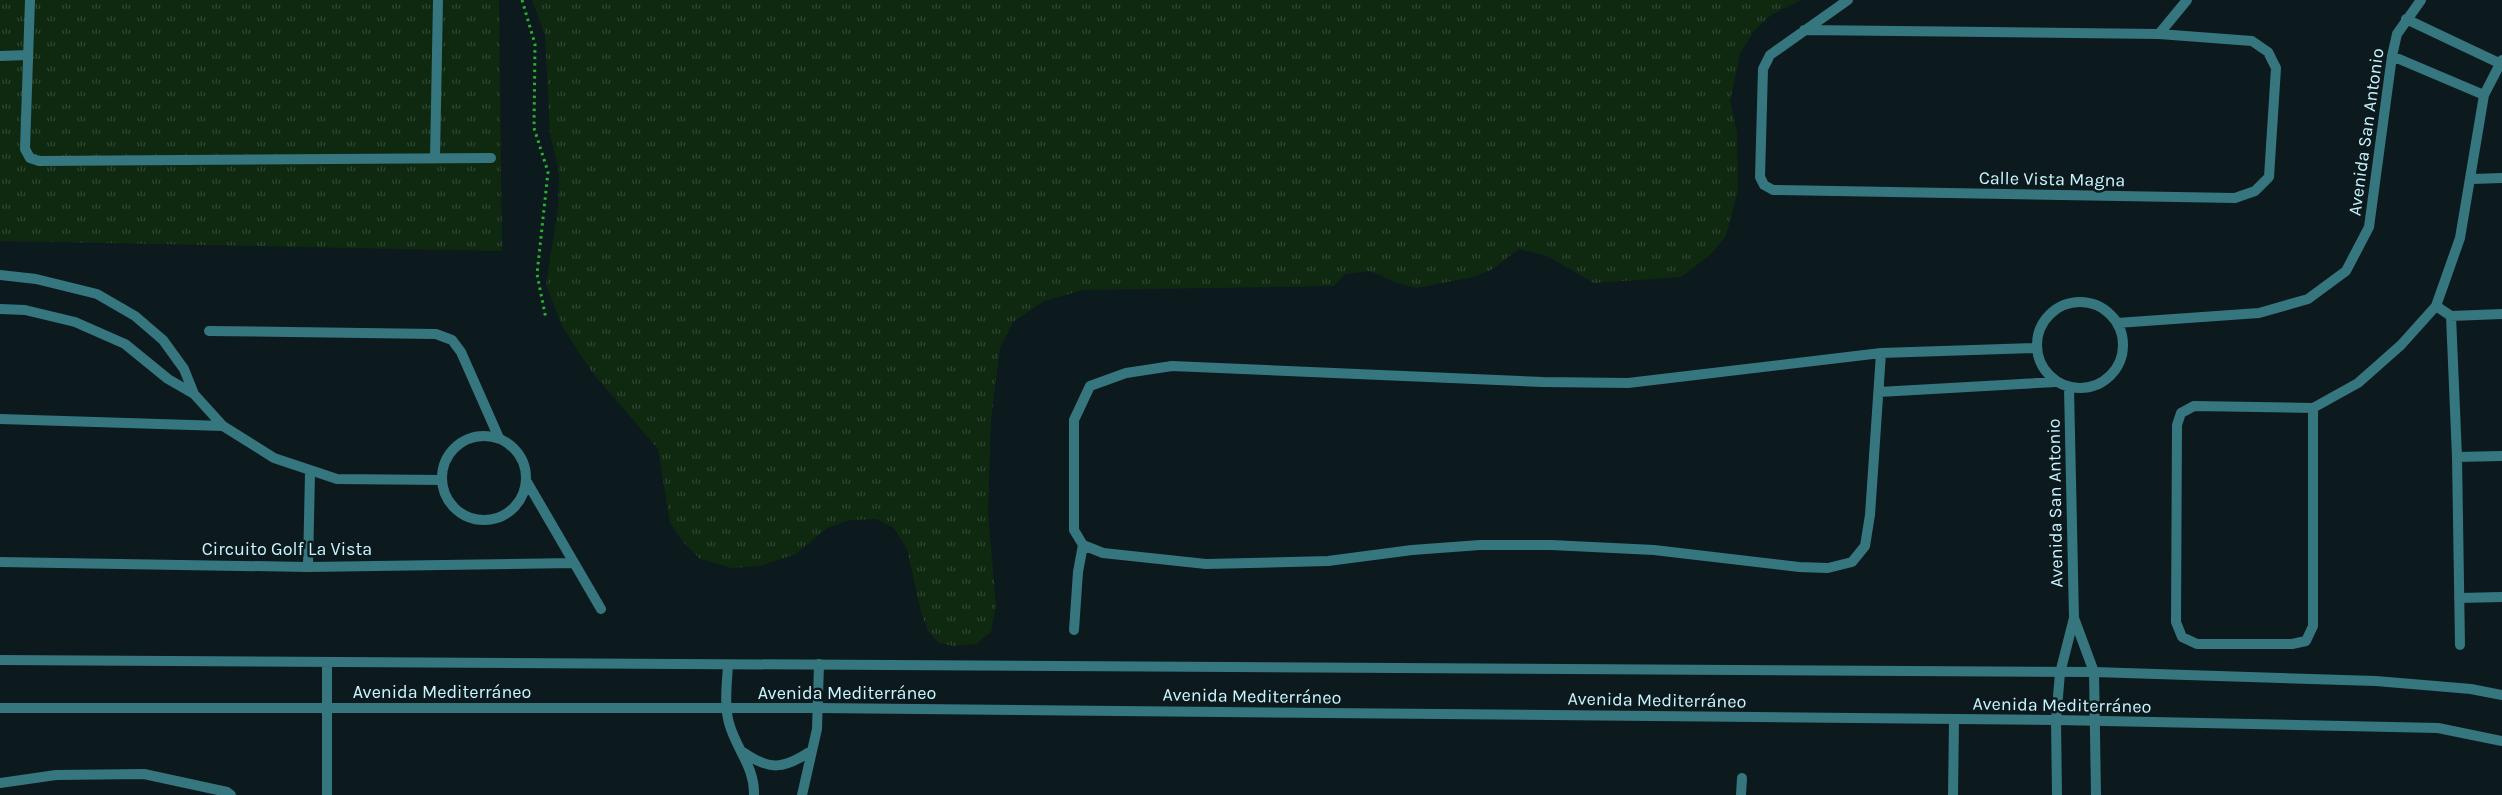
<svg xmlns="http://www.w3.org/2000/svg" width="2502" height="795" font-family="Karla,sans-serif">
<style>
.grass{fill:url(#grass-tufts)}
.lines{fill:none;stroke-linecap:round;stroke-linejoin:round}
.path{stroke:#2cb02d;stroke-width:3;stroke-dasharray:2.5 4;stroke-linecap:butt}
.minor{stroke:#36767e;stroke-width:10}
.tertiary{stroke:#36767e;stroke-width:10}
.labels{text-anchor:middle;stroke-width:5;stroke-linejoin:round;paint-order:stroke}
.street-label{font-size:18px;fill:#c9f5ff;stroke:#0c1a1e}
</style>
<defs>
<pattern id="grass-tufts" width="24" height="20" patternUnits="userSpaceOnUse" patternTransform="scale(1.25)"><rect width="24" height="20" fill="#0f2810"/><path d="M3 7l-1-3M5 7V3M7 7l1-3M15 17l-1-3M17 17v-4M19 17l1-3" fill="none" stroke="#314834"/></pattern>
</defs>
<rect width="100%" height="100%" fill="#0c1a1e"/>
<path class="grass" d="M0,0H499L502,251L0,241Z
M532,0H1801L1771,15L1754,31L1740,54L1730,101L1737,132L1738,191L1726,236L1711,254L1681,277L1594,283L1547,256L1519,249L1491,270L1473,277L1417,288L1397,283L1370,271L1345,274L1334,286L1083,290L1044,301L1013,322L1000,348L991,419L988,512L996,606L991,632L976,644L954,646L939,643L928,631L921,612L907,549L894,528L876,519L850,520L827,528L796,554L760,566L732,568L700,559L684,543L670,523L658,449L592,372L563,328L546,285L558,208L559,172L550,134L545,35Z"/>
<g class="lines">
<path class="path" d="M522,0L535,44L534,128L548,172L537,274L546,319"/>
<path class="minor" d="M30,0L25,149L30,158L39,161L491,158
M2406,19L2499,63
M1804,30L2159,34L2252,41L2268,52L2276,68L2269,177L2255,191L2235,198L1773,190L1764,185L1760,177L1763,69L1770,55L1848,0
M2159,34L2187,0
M0,56L28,55
M2392,56L2484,95
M435,158L438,0
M2472,179L2502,178
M0,275L36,279L97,294L135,316L163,340L184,369L194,394L223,426L274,458L337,479L442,480
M2037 345a43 43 0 1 1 86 0a43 43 0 1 1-86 0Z
M2436,306L2451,316L2502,314
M0,309L25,310L75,322L125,344L168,379L194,394
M2451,316L2457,457L2460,645
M2117,323L2259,313L2308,299L2346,271L2369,227L2392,56L2397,34L2421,0
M209,331L436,334L452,340L461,352L499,438
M1881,353L1870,515L1865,546L1852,562L1828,568L1799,567L1654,550L1551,545H1480L1412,550L1328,561L1206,564L1103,553L1083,545L1074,530V420L1090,386L1126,373L1172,366L1543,382L1628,383L1881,353L2037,348
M1879,392L2056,382
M2313,408V626L2306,641L2292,644H2197L2182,637L2176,622L2177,425L2181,413L2194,406L2313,408L2358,383L2401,345L2436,306L2460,238L2484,95L2502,60
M0,419L223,426
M442 478a42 42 0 1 1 84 0a42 42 0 1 1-84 0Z
M2457,457L2502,456
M527,482L601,609
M0,562L308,567L574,563
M308,567L310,472
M2459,598L2502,597
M2074,618L2094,672L2096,795
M1074,630L1078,572L1083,545
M728,665C727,683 724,705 729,723C736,749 755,767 754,795
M743,752C770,771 784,769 811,751
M0,783L56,775L144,774L227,792L231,795
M802,795L817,729L819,664
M1741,795L1742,778
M1953,795L1954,720
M2057,795L2056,720L2060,673L2074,618L2069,388"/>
<path class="tertiary" d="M0,660L2094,672L2376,681L2471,689L2502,695
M327,662V795
M0,708H818L2056,720L2438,728L2502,741"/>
</g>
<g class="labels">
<g class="street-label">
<text transform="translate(2366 132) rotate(-82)" y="6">Avenida San Antonio</text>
<text transform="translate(2052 179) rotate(1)" y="6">Calle Vista Magna</text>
<text transform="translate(2055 503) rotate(-91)" y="6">Avenida San Antonio</text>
<text x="287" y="555">Circuito Golf La Vista</text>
<text x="442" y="698">Avenida Mediterráneo</text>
<text x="847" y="699">Avenida Mediterráneo</text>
<text transform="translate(1252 696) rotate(1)" y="6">Avenida Mediterráneo</text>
<text transform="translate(1657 700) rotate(1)" y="6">Avenida Mediterráneo</text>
<text transform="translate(2062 705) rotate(1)" y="6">Avenida Mediterráneo</text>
</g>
</g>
</svg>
